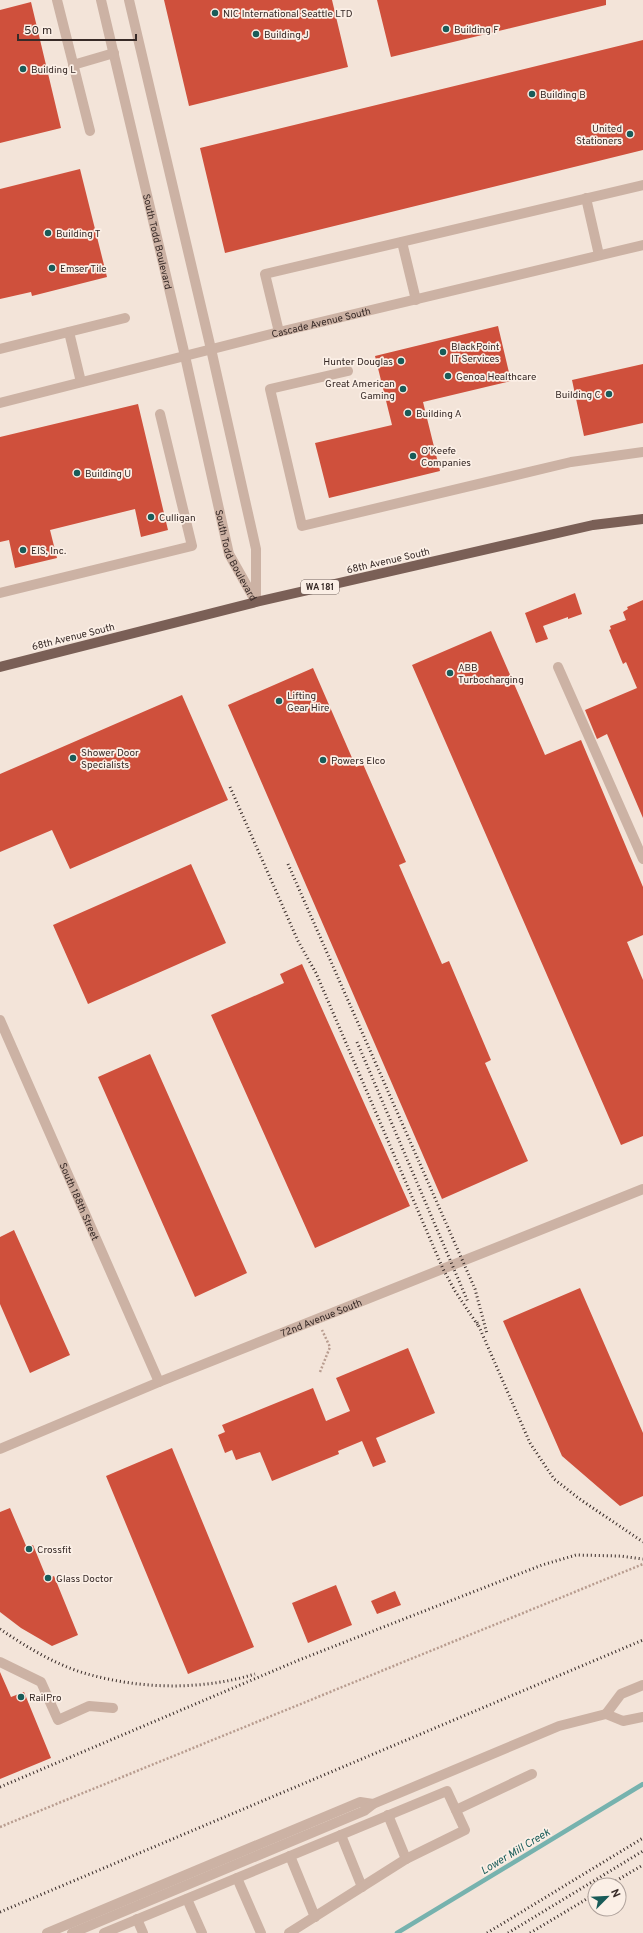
<svg xmlns="http://www.w3.org/2000/svg" width="643" height="1933" font-family="Overpass,sans-serif">
<style>
.lines{fill:none;stroke-linecap:round;stroke-linejoin:round}
.stream{stroke:#76b2ae;stroke-width:4.5}
.building{fill:#cf503c}
.path{stroke:#b89c8f;stroke-width:2.5;stroke-dasharray:2 2;stroke-linecap:butt}
.minor{stroke:#ccb2a4;stroke-width:10}
.major{stroke:#7a5f56;stroke-width:10}
.rail{stroke:#372a27;stroke-width:3;stroke-dasharray:1 3;stroke-linecap:butt}
.poi-dot{fill:#195c59;stroke:#fbefe6;stroke-width:1.5}
.labels{text-anchor:middle;stroke-width:3.5;stroke-linejoin:round;paint-order:stroke}
.shield{fill:#fbefe6;stroke:#726560;stroke-width:1}
.shield-label{font-size:9px;font-weight:bold;fill:#372a27}
.poi-label{font-size:10px;fill:#372a27;stroke:#fbefe6;text-anchor:start}
.street-label{font-size:10px;fill:#372a27;stroke:#fbefe6}
.water-label{font-size:11px;font-style:italic;fill:#195c59;stroke:#fbefe6}
</style>
<rect width="100%" height="100%" fill="#f3e4d9"/>
<g class="lines">
<path class="stream" d="M397,1933L643,1784"/>
</g>
<path class="building" d="M164,0H332L348,67L189,106Z
M377,0H606V5L391,57Z
M31,2L61,128L0,143V10Z
M643,40V150L225,253L200,148Z
M80,169L107,277L32,296L31,292L0,299V189Z
M498,326L511,381L423,402L440,471L329,498L315,443L392,425L375,356Z
M643,364V423L584,436L572,380Z
M138,404L168,530L141,537L135,509L50,530L57,558L15,568L9,540L0,542V437Z
M575,593L582,614L568,619V617L543,626L548,639L536,643L525,613Z
M643,600V818L607,734L597,739L585,710L637,688L626,662L623,664L609,630L611,629L610,626L626,620L623,612L628,609L627,607Z
M491,631L545,755L581,740L643,887V935L627,942L643,980V1136L621,1145L412,665Z
M313,668L356,767L363,764L406,862L399,865L442,964L449,961L491,1060L485,1063L528,1161L442,1199L228,705Z
M182,695L228,800L70,869L52,830L0,852V774Z
M191,864L226,943L88,1004L53,925Z
M302,964L410,1206L315,1248L211,1015L284,983L280,974Z
M150,1054L247,1273L195,1297L98,1077Z
M14,1230L70,1355L30,1373L0,1304V1237Z
M580,1288L643,1433V1496L620,1506L562,1456L503,1321Z
M408,1348L435,1413L376,1438L386,1462L373,1467L362,1441L338,1451L339,1454L272,1481L260,1452L236,1460L232,1450L225,1453L218,1435L225,1432L222,1425L313,1388L326,1421L350,1411L336,1378Z
M172,1448L254,1647L188,1674L106,1476Z
M10,1508L27,1548L33,1545L47,1579L54,1576L78,1635L52,1646L21,1628L0,1612V1512Z
M336,1585L352,1625L308,1643L292,1603Z
M395,1591L401,1605L377,1614L371,1601Z
M0,1672L11,1697L24,1692L51,1758L0,1779Z"/>
<g class="lines">
<path class="path" d="M320,1372L330,1347L322,1330
M0,1827L643,1564"/>
<g class="minor">
<path d="M57,0L90,131"/>
<path id="s1" d="M101,0L185,356L229,554L256,602"/>
<path d="M129,0L211,349L256,549V600"/>
<path d="M73,65L114,53"/>
<path d="M586,198L599,255"/>
<path d="M402,242L416,300"/>
<path d="M69,332L81,382"/>
<path d="M279,332L265,274L643,185"/>
<path d="M0,349L125,318"/>
<path d="M348,371L270,389L302,526L571,462L643,452"/>
<path id="s2" d="M0,403L279,332L643,245"/>
<path d="M0,593L192,546L160,414"/>
<path d="M558,667L643,859"/>
<path id="s3" d="M0,1020L159,1382"/>
<path id="s4" d="M0,1449L159,1382L643,1189"/>
<path d="M0,1662L41,1682L58,1720L89,1706L113,1708"/>
<path d="M606,1714L621,1694L643,1685"/>
<path d="M456,1810L532,1774"/>
<path d="M388,1815L406,1859"/>
<path d="M341,1835L362,1887"/>
<path d="M290,1856L315,1917"/>
<path d="M237,1878L261,1933"/>
<path d="M187,1899L202,1933"/>
<path d="M137,1919L143,1933"/>
<path d="M47,1933L360,1802L373,1804"/>
<path d="M72,1933L364,1811L373,1804L559,1726L606,1714L623,1721L643,1717"/>
<path d="M104,1933L447,1791L465,1830L406,1859L289,1933"/>
</g>
<path class="major" d="M0,667L256,602L593,525L643,519"/>
<path class="rail" d="M230,787L298,941L316,973L443,1269L455,1291L479,1327
M288,864L475,1289L487,1334
M357,1042L468,1302
M477,1322L530,1443L554,1479L581,1500L643,1542
M0,1629C25,1646 54,1664 84,1673C138,1689 200,1691 255,1674
M0,1787L299,1660L542,1565L576,1555L620,1556L643,1559
M609,1885L643,1865
M0,1912L643,1640
M487,1933L643,1838
M508,1933L643,1851
M530,1933L595,1894"/>
</g>
<g class="poi-dot">
<circle cx="215" cy="13" r="4"/>
<circle cx="446" cy="29" r="4"/>
<circle cx="256" cy="34" r="4"/>
<circle cx="23" cy="69" r="4"/>
<circle cx="532" cy="94" r="4"/>
<circle cx="630" cy="134" r="4"/>
<circle cx="48" cy="233" r="4"/>
<circle cx="52" cy="268" r="4"/>
<circle cx="443" cy="352" r="4"/>
<circle cx="401" cy="361" r="4"/>
<circle cx="448" cy="376" r="4"/>
<circle cx="403" cy="389" r="4"/>
<circle cx="609" cy="394" r="4"/>
<circle cx="408" cy="413" r="4"/>
<circle cx="413" cy="456" r="4"/>
<circle cx="77" cy="473" r="4"/>
<circle cx="151" cy="517" r="4"/>
<circle cx="23" cy="550" r="4"/>
<circle cx="450" cy="673" r="4"/>
<circle cx="279" cy="701" r="4"/>
<circle cx="73" cy="758" r="4"/>
<circle cx="323" cy="760" r="4"/>
<circle cx="29" cy="1549" r="4"/>
<circle cx="48" cy="1578" r="4"/>
<circle cx="21" cy="1697" r="4"/>
</g>
<g class="labels">
<rect class="shield" x="301" y="580" width="38" height="14" rx="3"/>
<g class="shield-label">
<text x="320" y="590">WA 181</text>
</g>
<g class="poi-label">
<text x="223" y="17">NIC International Seattle LTD</text>
<text x="454" y="33">Building F</text>
<text x="264" y="38">Building J</text>
<text x="31" y="73">Building L</text>
<text x="540" y="98">Building B</text>
<text x="622" y="132" text-anchor="end">United<tspan x="622" dy="12">Stationers</tspan></text>
<text x="56" y="237">Building T</text>
<text x="60" y="272">Emser Tile</text>
<text x="451" y="350">BlackPoint<tspan x="451" dy="12">IT Services</tspan></text>
<text x="393" y="365" text-anchor="end">Hunter Douglas</text>
<text x="456" y="380">Genoa Healthcare</text>
<text x="395" y="387" text-anchor="end">Great American<tspan x="395" dy="12">Gaming</tspan></text>
<text x="601" y="398" text-anchor="end">Building C</text>
<text x="416" y="417">Building A</text>
<text x="421" y="454">O'Keefe<tspan x="421" dy="12">Companies</tspan></text>
<text x="85" y="477">Building U</text>
<text x="159" y="521">Culligan</text>
<text x="31" y="554">EIS, Inc.</text>
<text x="458" y="671">ABB<tspan x="458" dy="12">Turbocharging</tspan></text>
<text x="287" y="699">Lifting<tspan x="287" dy="12">Gear Hire</tspan></text>
<text x="81" y="756">Shower Door<tspan x="81" dy="12">Specialists</tspan></text>
<text x="331" y="764">Powers Elco</text>
<text x="37" y="1553">Crossfit</text>
<text x="56" y="1582">Glass Doctor</text>
<text x="29" y="1701">RailPro</text>
</g>
<g class="street-label">
<text dy="4" stroke="none"><textPath href="#s1" startOffset="248">South Todd Boulevard</textPath></text>
<text dy="4" stroke="none"><textPath href="#s2" startOffset="331">Cascade Avenue South</textPath></text>
<text dy="4" stroke="none"><textPath href="#s1" startOffset="572">South Todd Boulevard</textPath></text>
<text transform="translate(388 560) rotate(-13)" y="4">68th Avenue South</text>
<text transform="translate(73 636) rotate(-14)" y="4">68th Avenue South</text>
<text dy="4" stroke="none"><textPath href="#s3" startOffset="198">South 188th Street</textPath></text>
<text dy="4" stroke="none"><textPath href="#s4" startOffset="347">72nd Avenue South</textPath></text>
</g>
<g class="water-label">
<text transform="translate(515 1851) rotate(-31)" y="4">Lower Mill Creek</text>
</g>
</g>
<g transform="translate(607 1897) rotate(66)"><circle r="19" fill="#fbefe6" stroke="#ada09a"/>
<path d="M0-3L7 15L0 10L-7 15Z" fill="#195c59"/>
<text y="-6" font-size="11" font-weight="bold" text-anchor="middle" fill="#372a27">N</text>
</g>
<path d="M18 34v6h118v-6" fill="none" stroke="#372a27" stroke-width="2"/>
<text x="24" y="34" font-size="12" fill="#372a27" stroke="#fbefe6" stroke-width="3" paint-order="stroke">50 m</text>
</svg>
